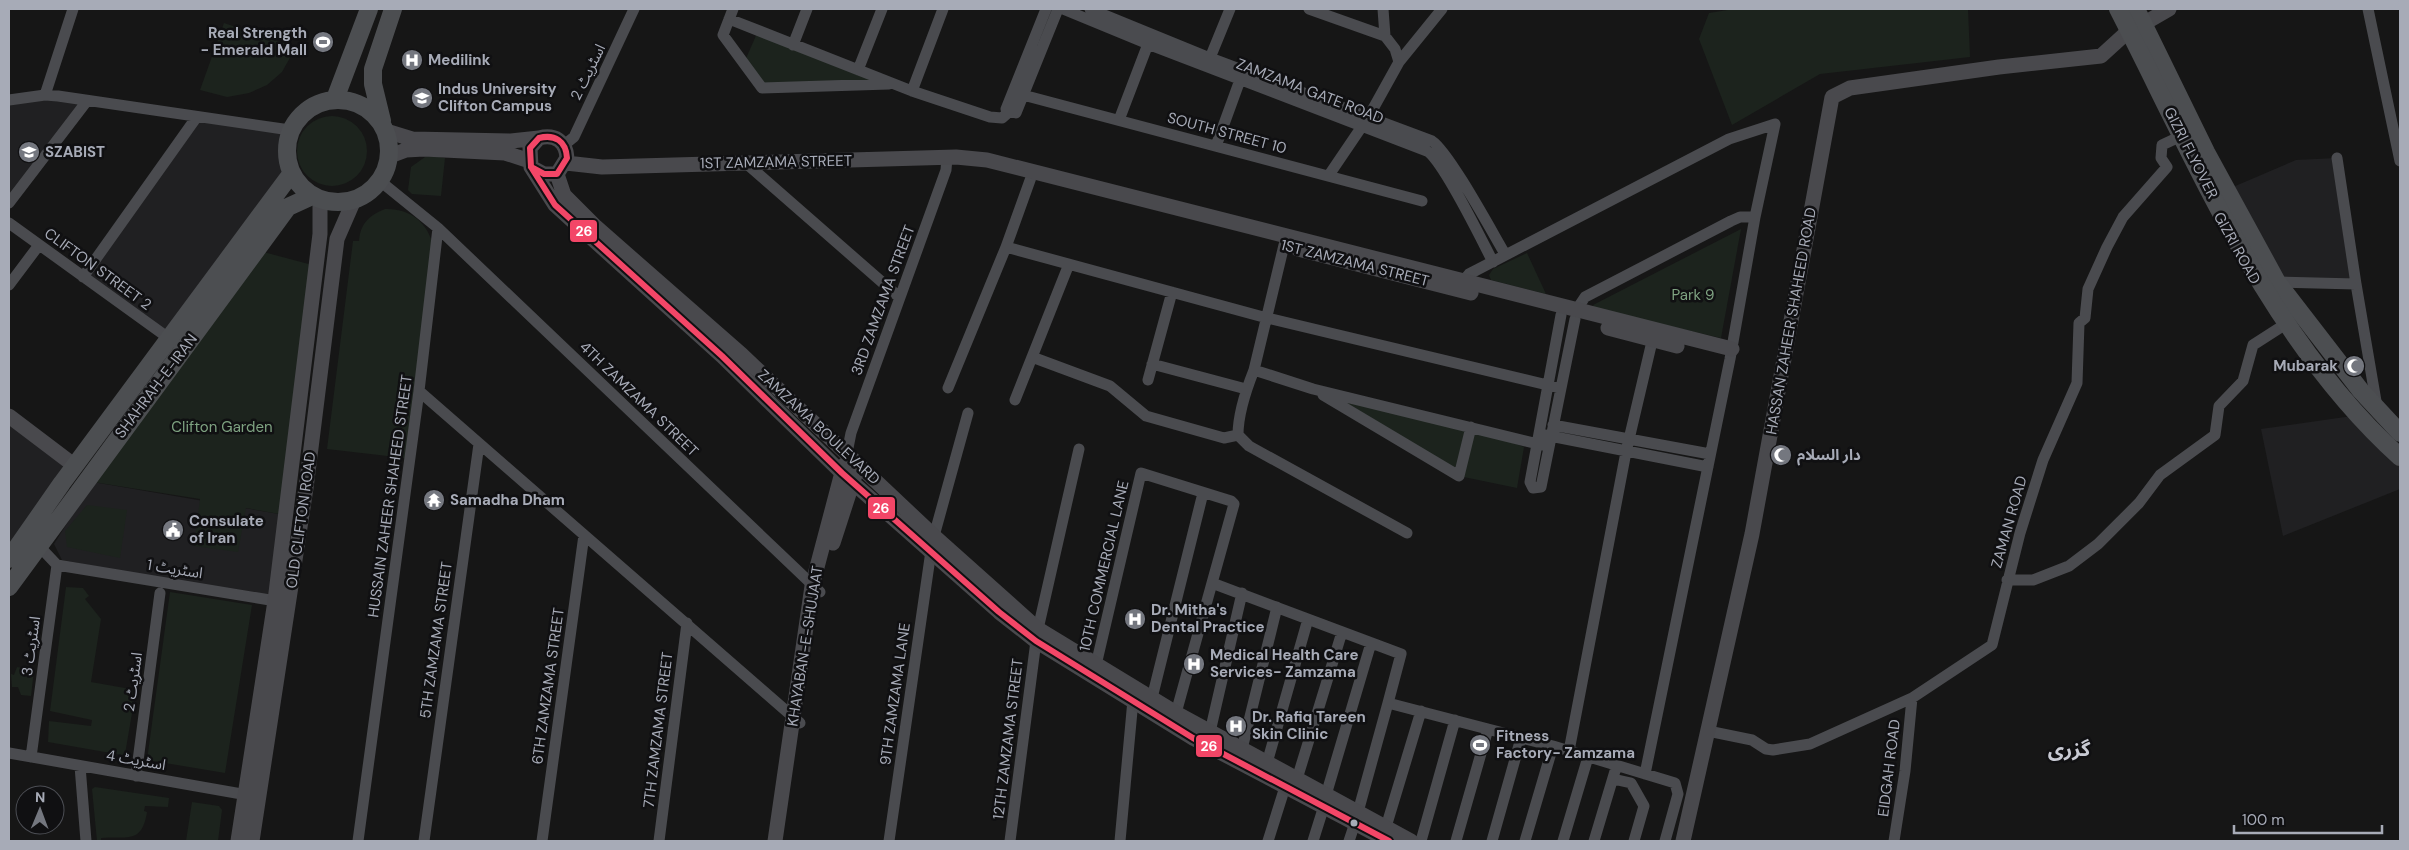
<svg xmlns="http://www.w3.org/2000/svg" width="2409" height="850" font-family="'DM Sans','Noto Sans Arabic',sans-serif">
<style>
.built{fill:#202022}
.green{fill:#1c231d}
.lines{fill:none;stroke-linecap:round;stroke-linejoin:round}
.street{stroke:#4a4b4f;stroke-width:11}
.secondary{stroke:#49494d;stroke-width:15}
.primary{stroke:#4c4e51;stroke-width:18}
.primary-bridge{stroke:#4c4e51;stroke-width:18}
.bus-1-casing{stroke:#101012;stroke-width:10}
.bus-1{stroke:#f34667;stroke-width:6}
.bus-dot{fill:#a7abb7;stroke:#101012;stroke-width:2}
.labels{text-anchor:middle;stroke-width:5;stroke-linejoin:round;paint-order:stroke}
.poi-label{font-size:15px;font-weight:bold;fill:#a7abb7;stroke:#101012;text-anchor:start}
.street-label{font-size:15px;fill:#a7abb7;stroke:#101012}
.park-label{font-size:15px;fill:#7ea281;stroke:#101012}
.district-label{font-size:20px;font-weight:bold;fill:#c8cad3;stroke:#101012}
.line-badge{stroke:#101012;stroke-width:2}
.badge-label{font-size:14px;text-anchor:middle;font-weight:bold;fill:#fff}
</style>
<rect width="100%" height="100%" fill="#161616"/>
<path class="built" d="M9,100L89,101L9,203Z
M195,117L290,131L286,155L289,167L170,339L83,277Z
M2337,158L2356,284L2277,282L2226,190L2296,160Z
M9,416L75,466L9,558Z
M2352,416L2400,465V489L2283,536L2261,429Z
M93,482L285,515L275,600L62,560L54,544Z"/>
<path class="green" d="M1734,9H1968L1970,57L1820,74L1732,125L1699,39L1709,13Z
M224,23L296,47L282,72L267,85L249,93L227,97L200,90Z
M758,31L895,84L762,88L744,63Z
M297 151a35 35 0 1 1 70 0a35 35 0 1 1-70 0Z
M433,156L445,158L441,196L412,194L408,190L411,167L425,157Z
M385,209C409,208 428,222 433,246L405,458L327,449L353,241H359C360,224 369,215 385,209Z
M1741,229L1721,338L1595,309L1593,305Z
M256,250L316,266L285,515L246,508L238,552L194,546L200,499L93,482Z
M1527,253L1546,294L1491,280L1489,275L1493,269Z
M1313,389L1471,427L1524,447L1517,488L1459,476Z
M87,505L127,510L120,558L67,547L65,531Z
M66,587L83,588L89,596L85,599L101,619L91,682L136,690L125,754L122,755L48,742L49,721L91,726L92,720L50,711Z
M170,592L252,605L225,773L147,760Z
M17,667L34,670L31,696L21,695L18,687H12L11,674L14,675Z
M95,787L169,798L168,807L145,806L144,811L147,812C142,844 128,836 101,838V841H97L92,789Z
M192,802L219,806L222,810L218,841H186Z"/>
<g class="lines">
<path class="street" d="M733,9L723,35L762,88L889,84
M1046,9L1006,109L1016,113L1058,9
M1063,9L1148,44L1427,151C1444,162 1481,239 1493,262
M1090,9L1210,58L1432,141C1449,152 1492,232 1505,254
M1309,9L1385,36L1395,49L1399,62
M1383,9L1385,36
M2368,9L2400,161
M729,19L912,91L990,117L1002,118L1010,111
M793,45L807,9
M1210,58L1230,9
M858,70L882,9
M912,91L943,9
M45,95L73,9
M1023,95L1422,201
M9,100L45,95L58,96L290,130
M1119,120L1148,44
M564,145L574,137L634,9
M1216,146L1240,80
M2337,158L2356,284
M747,164L899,297
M1329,175L1369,116L1399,62L1442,9
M9,203L87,101
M9,223L174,342
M438,228L820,592
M1284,245L1254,370C1246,390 1238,413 1238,435L1249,446L1407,533
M1006,247L1267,318L1560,388
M83,277L196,118
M2277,282L2356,284L2377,407
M9,285L39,245
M1461,288L1463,281L1469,274L1729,139L1775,124
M1577,309L1585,297L1731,221L1740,217H1755
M1561,315L1530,482L1533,488L1541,487L1575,319
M1032,357L1110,386L1146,416L1224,438L1238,435
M1152,364L1246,389
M1254,370L1313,389L1542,445
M1148,380L1172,292
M948,388L1006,247L1033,172
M419,391L800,723
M1323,395L1459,476L1471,427
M1015,400L1069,264
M1553,425L1710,454
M1545,435L1708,467
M847,453L851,433L946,170L947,157
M934,536L968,413
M57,565L282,602
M2007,580H2033L2069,566L2098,544L2139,503L2160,475L2215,435L2219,406L2243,381L2253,345L2281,327
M1038,629L1079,449
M1096,665L1141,473L1231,501L1234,504L1212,583L1401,654L1388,703L1553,746L1675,783L1678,794L1665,841
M1152,698L1203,493
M1176,713L1212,583
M1708,731L1752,740L1766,749L1773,750L1810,744L1912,698L1992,645L2020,533L2043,460L2077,383L2079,323L2085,318L2088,289L2107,247L2123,217L2167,167L2161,158L2162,145L2177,138
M1210,732L1242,593
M1242,749L1277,607
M1569,751L1626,452L1654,333
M9,753L253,796
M31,757L57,565L39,546
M1267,763L1308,619
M80,766L86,841
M1645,774L1730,359L1755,217L1775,124
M136,776L160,593
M1297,779L1342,632
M1613,779L1631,783L1644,806L1634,841
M1326,795L1371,643
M1358,812L1388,703
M1386,827L1421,711
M358,841L419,391L438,228L380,181
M424,841L479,444
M542,841L584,535
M659,841L687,623
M889,841L931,551
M1010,841L1036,641
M1120,841L1133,700
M1268,841L1285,787
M1313,841L1324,806
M1349,841L1355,823
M1421,841L1455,720
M1456,841L1488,729
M1492,841L1521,738
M1525,841L1553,746
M1563,841L1588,757
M1594,841L1615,771
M1894,841L1905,771L1912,698"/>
<path class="secondary" d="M386,131L412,139L511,141L539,138
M390,156L406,150L424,149L505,153L530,161
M566,163L602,167L956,157L987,160L1732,349
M531,167L544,174H557L567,158C566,141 555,134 539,138L530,148L531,167L555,205L722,356L842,473L999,612L1036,641L1193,738L1389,841
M557,174L564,195L596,227L742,355L934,536L1038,629L1176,713L1411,841
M1298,249L1471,293
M1608,328L1677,346
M9,416L75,466
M833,543L855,475
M238,841L275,601L320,234V199
M252,841L306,488L337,239L354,200
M775,841L812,586L844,465
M1683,841L1752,534L1832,97L1850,88L1999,67L2101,56L2124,35L2169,9"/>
<path class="primary" d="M2136,9L2206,152L2277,282L2361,391L2400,433
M335,99L369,9
M287 151a51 51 0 1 1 102 0a51 51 0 1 1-102 0Z
M382,121L373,84V69L393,9
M9,559L62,483L291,174
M9,587L288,207L312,196"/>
<path class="primary-bridge" d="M2118,9C2197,163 2269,339 2400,457"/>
<g class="bus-1-casing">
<path id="bus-1" d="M531,167L544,174H557L567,158C566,141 555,134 539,138L530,148L531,167L555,205L722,356L842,473L999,612L1036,641L1193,738L1389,841"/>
</g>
<use href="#bus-1" class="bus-1"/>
</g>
<defs>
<g id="stadium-disc" transform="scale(1.125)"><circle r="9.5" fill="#74777f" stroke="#101012"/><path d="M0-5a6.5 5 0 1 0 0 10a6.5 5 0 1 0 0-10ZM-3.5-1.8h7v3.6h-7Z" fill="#fff"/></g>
<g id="hospital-disc" transform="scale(1.125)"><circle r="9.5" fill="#74777f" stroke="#101012"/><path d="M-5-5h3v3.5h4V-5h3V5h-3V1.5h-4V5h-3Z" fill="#fff"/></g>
<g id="university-disc" transform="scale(1.125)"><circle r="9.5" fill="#74777f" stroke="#101012"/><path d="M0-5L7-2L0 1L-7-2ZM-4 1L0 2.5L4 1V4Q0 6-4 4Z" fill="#fff"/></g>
<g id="mosque-disc" transform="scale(1.125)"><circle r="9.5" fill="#74777f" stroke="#101012"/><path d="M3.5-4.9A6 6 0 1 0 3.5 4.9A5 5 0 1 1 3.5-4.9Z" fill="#fff"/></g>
<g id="temple-disc" transform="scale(1.125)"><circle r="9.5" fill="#74777f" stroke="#101012"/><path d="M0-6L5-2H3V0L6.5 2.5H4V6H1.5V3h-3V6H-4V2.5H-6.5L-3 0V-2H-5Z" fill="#fff"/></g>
<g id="civic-disc" transform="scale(1.125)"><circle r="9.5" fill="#74777f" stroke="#101012"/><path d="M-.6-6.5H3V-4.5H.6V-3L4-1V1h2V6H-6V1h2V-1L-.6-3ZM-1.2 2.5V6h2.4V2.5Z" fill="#fff"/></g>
</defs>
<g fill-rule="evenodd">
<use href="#stadium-disc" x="323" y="42"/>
<use href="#hospital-disc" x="412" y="60"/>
<use href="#university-disc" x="422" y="98"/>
<use href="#university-disc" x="29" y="152"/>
<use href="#mosque-disc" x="2354" y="366"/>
<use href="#mosque-disc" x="1781" y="455"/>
<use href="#temple-disc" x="434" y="500"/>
<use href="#civic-disc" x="173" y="530"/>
<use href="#hospital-disc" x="1135" y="619"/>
<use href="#hospital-disc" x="1194" y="664"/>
<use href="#hospital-disc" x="1236" y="726"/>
<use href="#stadium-disc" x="1480" y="745"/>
</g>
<circle class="bus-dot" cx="1354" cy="823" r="4.5"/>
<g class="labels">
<g class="poi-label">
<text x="307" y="38" text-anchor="end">Real Strength<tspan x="307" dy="17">- Emerald Mall</tspan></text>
<text x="428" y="65">Medilink</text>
<text x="438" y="94">Indus University<tspan x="438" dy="17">Clifton Campus</tspan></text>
<text x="45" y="157">SZABIST</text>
<text x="2338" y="371" text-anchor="end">Mubarak</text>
<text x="1797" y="460">دار السلام</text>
<text x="450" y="505">Samadha Dham</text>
<text x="189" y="526">Consulate<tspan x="189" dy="17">of Iran</tspan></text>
<text x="1151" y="615">Dr. Mitha's<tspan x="1151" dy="17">Dental Practice</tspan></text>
<text x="1210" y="660">Medical Health Care<tspan x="1210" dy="17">Services- Zamzama</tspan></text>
<text x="1252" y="722">Dr. Rafiq Tareen<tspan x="1252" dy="17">Skin Clinic</tspan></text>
<text x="1496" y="741">Fitness<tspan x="1496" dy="17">Factory- Zamzama</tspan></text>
</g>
<g class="street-label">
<text transform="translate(588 72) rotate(-64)" y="5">اسٹریٹ 2</text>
<text transform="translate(1310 91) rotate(21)" y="5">ZAMZAMA GATE ROAD</text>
<text transform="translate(1227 133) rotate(15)" y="5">SOUTH STREET 10</text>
<text transform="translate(2191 153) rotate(63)" y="5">GIZRI FLYOVER</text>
<text transform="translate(776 162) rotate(-1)" y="5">1ST ZAMZAMA STREET</text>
<text transform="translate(2237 248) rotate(61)" y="5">GIZRI ROAD</text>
<text transform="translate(1355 263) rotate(14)" y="5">1ST ZAMZAMA STREET</text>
<text transform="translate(98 269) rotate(36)" y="5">CLIFTON STREET 2</text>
<text transform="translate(883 300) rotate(-70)" y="5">3RD ZAMZAMA STREET</text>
<text transform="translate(1791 321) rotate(-80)" y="5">HASSAN ZAHEER SHAHEED ROAD</text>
<text transform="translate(156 386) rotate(-53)" y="5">SHAHRAH-E-IRAN</text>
<text transform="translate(639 399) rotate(44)" y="5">4TH ZAMZAMA STREET</text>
<text transform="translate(819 427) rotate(43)" y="5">ZAMZAMA BOULEVARD</text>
<text transform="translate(390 496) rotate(-82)" y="5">HUSSAIN ZAHEER SHAHEED STREET</text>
<text transform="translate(301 520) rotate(-82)" y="5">OLD CLIFTON ROAD</text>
<text transform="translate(2009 522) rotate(-74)" y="5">ZAMAN ROAD</text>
<text transform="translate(1104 566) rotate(-77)" y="5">10TH COMMERCIAL LANE</text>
<text transform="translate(175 569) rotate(9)" y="5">اسٹریٹ 1</text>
<text transform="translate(436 640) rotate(-82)" y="5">5TH ZAMZAMA STREET</text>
<text transform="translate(31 646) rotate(-82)" y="5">اسٹریٹ 3</text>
<text transform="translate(805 646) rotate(-81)" y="5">KHAYABAN-E-SHUJAAT</text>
<text transform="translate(133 682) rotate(-82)" y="5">اسٹریٹ 2</text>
<text transform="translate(548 686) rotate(-82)" y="5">6TH ZAMZAMA STREET</text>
<text transform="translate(895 694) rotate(-82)" y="5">9TH ZAMZAMA LANE</text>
<text transform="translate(658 730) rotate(-83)" y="5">7TH ZAMZAMA STREET</text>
<text transform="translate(1008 739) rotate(-83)" y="5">12TH ZAMZAMA STREET</text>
<text transform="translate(136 760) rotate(10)" y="5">اسٹریٹ 4</text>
<text transform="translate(1889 768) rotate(-83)" y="5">EIDGAH ROAD</text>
</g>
<g class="park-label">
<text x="1693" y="300">Park 9</text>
<text x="222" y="432">Clifton Garden</text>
</g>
<g class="district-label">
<text x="2069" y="756">گزری</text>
</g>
</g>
<g class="line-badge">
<rect x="569" y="219" width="29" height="24" rx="5" fill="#f34667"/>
<rect x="867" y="496" width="29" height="24" rx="5" fill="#f34667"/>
<rect x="1195" y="734" width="28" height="24" rx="5" fill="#f34667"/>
</g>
<g class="badge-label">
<text x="584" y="236">26</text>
<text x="881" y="513">26</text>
<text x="1209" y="751">26</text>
</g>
<rect width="2409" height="850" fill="none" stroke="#a7abb7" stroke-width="20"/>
<g transform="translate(40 810) rotate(1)"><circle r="24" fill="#101012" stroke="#4c4e54"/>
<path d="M0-4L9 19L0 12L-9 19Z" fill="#74777f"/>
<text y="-8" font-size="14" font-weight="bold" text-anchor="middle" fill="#a7abb7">N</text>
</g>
<path d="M2234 825v8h148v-8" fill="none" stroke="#a7abb7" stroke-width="2.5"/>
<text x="2242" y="825" font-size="15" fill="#a7abb7" stroke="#101012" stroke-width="4" paint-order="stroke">100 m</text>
</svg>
